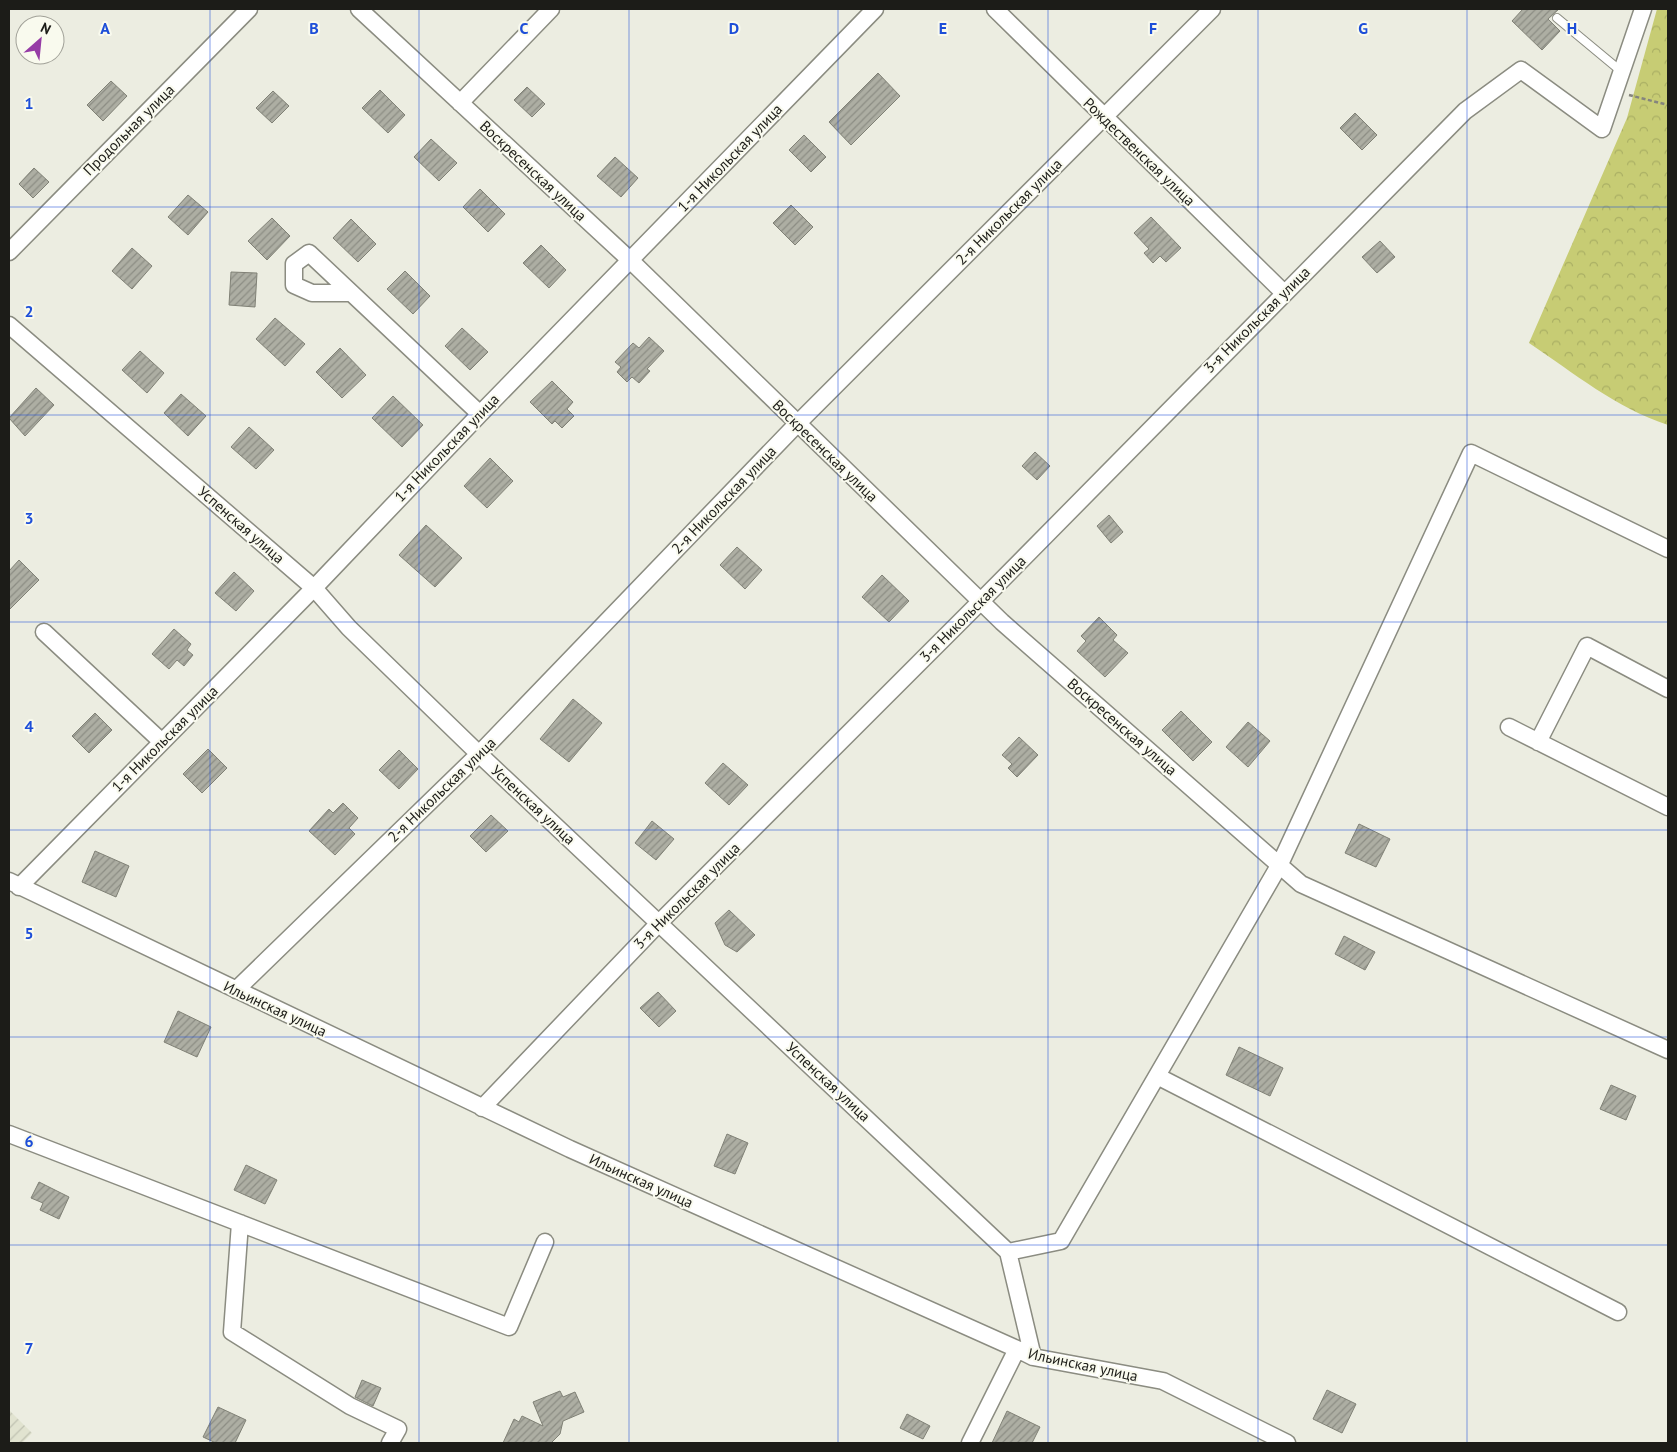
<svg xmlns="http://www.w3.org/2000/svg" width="1677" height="1452" font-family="'PT Sans',sans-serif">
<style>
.industrial{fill:url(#industrial-furrows)}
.forest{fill:url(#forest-crowns)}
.building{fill:url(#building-hatch);stroke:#808176}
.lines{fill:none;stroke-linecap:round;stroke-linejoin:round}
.lane-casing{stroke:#8b8c81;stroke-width:10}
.street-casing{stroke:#8b8c81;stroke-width:19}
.path{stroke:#85857d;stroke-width:2.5;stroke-dasharray:4 2.5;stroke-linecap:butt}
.lane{stroke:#fff;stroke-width:8}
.street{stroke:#fff;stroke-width:16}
.grid{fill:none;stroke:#1d4ed8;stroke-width:1;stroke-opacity:0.55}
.labels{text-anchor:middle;stroke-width:4;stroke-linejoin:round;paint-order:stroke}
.street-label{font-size:15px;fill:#1c1c18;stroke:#f9faee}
.grid-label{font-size:16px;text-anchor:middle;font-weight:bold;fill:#1d4ed8;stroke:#f9faee;stroke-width:4;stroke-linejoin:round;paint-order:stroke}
</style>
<defs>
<pattern id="industrial-furrows" width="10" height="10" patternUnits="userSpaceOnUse" patternTransform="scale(1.25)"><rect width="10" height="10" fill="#e1e3d0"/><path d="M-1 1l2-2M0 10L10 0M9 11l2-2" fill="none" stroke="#c0c2b2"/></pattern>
<pattern id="forest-crowns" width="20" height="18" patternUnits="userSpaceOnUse" patternTransform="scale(1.25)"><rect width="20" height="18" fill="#c7cc74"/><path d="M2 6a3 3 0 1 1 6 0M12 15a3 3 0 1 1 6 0" fill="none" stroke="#aaaf64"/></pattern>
<pattern id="building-hatch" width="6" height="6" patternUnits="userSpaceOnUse" patternTransform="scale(1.25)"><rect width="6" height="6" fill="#adaea3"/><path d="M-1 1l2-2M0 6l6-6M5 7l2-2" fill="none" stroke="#8c8d84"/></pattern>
</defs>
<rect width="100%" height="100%" fill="#ecede1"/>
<path class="industrial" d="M9,1410L32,1433L22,1443H9Z"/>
<path class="forest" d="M1657,9H1668V425C1616,408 1574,373 1529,343L1627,118Z"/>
<path class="building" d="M1523,9H1559L1548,19L1560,31L1542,50L1512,21Z
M878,73L900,96L851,145L829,122Z
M111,81L127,96L103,121L87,105Z
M527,87L545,104L532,117L514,100Z
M380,90L405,115L388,133L362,108Z
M273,91L289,106L272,123L256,108Z
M1355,113L1377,135L1362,150L1340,128Z
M804,135L826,157L811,172L789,150Z
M431,139L457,163L439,181L414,157Z
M615,157L638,178L621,197L597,176Z
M34,168L49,182L33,198L19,184Z
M480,189L505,214L488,232L463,207Z
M188,195L208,212L188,235L168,217Z
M791,205L813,227L795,245L773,223Z
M1151,217L1181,248L1166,262L1160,256L1153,263L1144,253L1149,249L1134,233Z
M272,218L290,236L267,260L248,241Z
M351,219L376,244L358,262L333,238Z
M1380,241L1395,257L1377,273L1362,257Z
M541,245L566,270L549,288L523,263Z
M132,248L152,266L132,289L112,271Z
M405,271L430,296L413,314L387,289Z
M231,272L257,273L255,307L229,305Z
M275,318L305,344L285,366L256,339Z
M462,328L488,352L470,370L445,346Z
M649,337L664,351L647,369L650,371L639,383L632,377L627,382L617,372L621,367L615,362L633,343L639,348Z
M340,348L366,375L342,398L316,372Z
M140,351L164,373L147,393L122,370Z
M552,381L573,402L567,409L574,416L562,428L555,421L552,424L530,402Z
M36,388L54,405L25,436L9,418Z
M181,394L206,416L188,436L164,413Z
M393,396L423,425L402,447L372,418Z
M249,427L274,450L256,469L231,447Z
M1035,452L1050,466L1037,480L1022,466Z
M490,458L513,481L487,508L464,486Z
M1109,515L1123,532L1111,543L1097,526Z
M426,525L462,558L435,587L399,555Z
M737,547L762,570L745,589L720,565Z
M19,560L39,580L9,610V571Z
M234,572L254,591L236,611L215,593Z
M882,575L909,601L889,622L862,597Z
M1099,617L1117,635L1113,640L1128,653L1105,677L1077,651L1086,641L1081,636Z
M174,629L191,644L187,650L193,655L184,666L177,660L169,669L152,654Z
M573,699L602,723L569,762L540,739Z
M1181,711L1212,742L1193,761L1162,730Z
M95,713L112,730L89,753L72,736Z
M1248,722L1270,741L1248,767L1226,747Z
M1019,737L1038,755L1017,777L1008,768L1012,764L1002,755Z
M208,749L227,768L202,793L183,774Z
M399,750L418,769L399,789L379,770Z
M723,763L748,785L729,805L705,783Z
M343,803L358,818L349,828L355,834L335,855L309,831L329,809L333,813Z
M491,815L508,831L486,852L470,836Z
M652,821L674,839L656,860L635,843Z
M1359,824L1390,839L1376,867L1345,853Z
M95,851L129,866L116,897L82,882Z
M729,910L755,935L737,952L725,945L715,923Z
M1344,936L1375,952L1365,970L1335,954Z
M658,992L676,1011L659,1027L640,1008Z
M178,1011L211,1027L197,1057L164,1042Z
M1239,1047L1283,1068L1270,1096L1226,1075Z
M1611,1085L1636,1096L1626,1120L1600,1109Z
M727,1134L748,1143L735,1174L714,1166Z
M246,1165L277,1180L265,1204L234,1190Z
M39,1182L69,1197L59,1219L40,1210L43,1203L31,1198Z
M362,1380L381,1388L373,1406L355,1397Z
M1327,1390L1356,1404L1342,1433L1313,1419Z
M560,1391L563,1397L575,1392L584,1412L563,1421L560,1434L551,1443H503L514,1419L519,1422L522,1416L543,1426L533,1402Z
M218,1407L246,1420L235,1443H216L203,1437Z
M1007,1411L1040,1427L1032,1443H992Z
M907,1414L930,1426L923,1439L900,1428Z"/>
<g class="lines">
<g class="lane-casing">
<path id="lane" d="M1557,18L1622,72"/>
</g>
<g class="street-casing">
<path id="street" d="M359,9L630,260L1002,622L1301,884L1668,1050
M995,9L1284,293
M460,103L551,9
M9,252L249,9
M351,293H312L294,285V264L309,253L480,414
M9,325L314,588L349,628L479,754L1008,1252
M44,632L162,742
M1509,727L1668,807
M1538,742L1587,646L1668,689
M9,881L570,1149L1017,1349L1033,1357L1163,1381L1287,1443
M19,887L314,588L480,414L875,9
M236,990L479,754L797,424L1212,9
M1157,1076L1618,1312
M482,1108L659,923L981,601L1465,111L1521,70L1602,129L1643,9
M9,1134L509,1327L545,1242
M240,1223L232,1332L350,1406L398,1429L390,1443
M1008,1252L1061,1241L1280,864L1471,453L1668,549
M1008,1252L1033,1357
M970,1443L1017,1349"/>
</g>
<path class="path" d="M1629,95L1668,105"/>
<use href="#lane" class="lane"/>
<use href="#street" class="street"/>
</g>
<path class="grid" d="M210,9V1443M419,9V1443M629,9V1443M838,9V1443M1048,9V1443M1258,9V1443M1467,9V1443M9,207H1668M9,415H1668M9,622H1668M9,830H1668M9,1037H1668M9,1245H1668"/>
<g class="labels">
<g class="street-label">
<text transform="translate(129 130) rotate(-45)" y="5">Продольная улица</text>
<text transform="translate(1139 152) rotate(44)" y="5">Рождественская улица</text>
<text transform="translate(730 158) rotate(-46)" y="5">1-я Никольская улица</text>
<text transform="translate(533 171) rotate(43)" y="5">Воскресенская улица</text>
<text transform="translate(1009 212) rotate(-45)" y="5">2-я Никольская улица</text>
<text transform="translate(1257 320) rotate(-45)" y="5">3-я Никольская улица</text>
<text transform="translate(447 448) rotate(-46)" y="5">1-я Никольская улица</text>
<text transform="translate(825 451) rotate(44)" y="5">Воскресенская улица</text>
<text transform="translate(724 500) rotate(-46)" y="5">2-я Никольская улица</text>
<text transform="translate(241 525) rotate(41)" y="5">Успенская улица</text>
<text transform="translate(973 609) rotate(-45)" y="5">3-я Никольская улица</text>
<text transform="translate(1122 727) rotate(41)" y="5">Воскресенская улица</text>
<text transform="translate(165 739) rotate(-45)" y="5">1-я Никольская улица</text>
<text transform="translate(442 790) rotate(-44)" y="5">2-я Никольская улица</text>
<text transform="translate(533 805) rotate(43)" y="5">Успенская улица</text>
<text transform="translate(687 896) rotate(-45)" y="5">3-я Никольская улица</text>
<text transform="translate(275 1009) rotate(25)" y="5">Ильинская улица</text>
<text transform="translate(828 1082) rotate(43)" y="5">Успенская улица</text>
<text transform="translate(641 1181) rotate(24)" y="5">Ильинская улица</text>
<text transform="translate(1083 1365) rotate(12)" y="5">Ильинская улица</text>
</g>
</g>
<g class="grid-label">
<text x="105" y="34">A</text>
<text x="314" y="34">B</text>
<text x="524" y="34">C</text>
<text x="734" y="34">D</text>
<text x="943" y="34">E</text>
<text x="1153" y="34">F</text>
<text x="1363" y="34">G</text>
<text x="1572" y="34">H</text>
<text x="29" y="109">1</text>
<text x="29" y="317">2</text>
<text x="29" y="524">3</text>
<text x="29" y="732">4</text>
<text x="29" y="939">5</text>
<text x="29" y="1147">6</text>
<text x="29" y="1354">7</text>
</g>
<rect width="1677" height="1452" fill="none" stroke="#1c1c18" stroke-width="20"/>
<g transform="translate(40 40) rotate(27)"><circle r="24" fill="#f9faee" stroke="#a1a198"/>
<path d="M0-4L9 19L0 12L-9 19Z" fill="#963ca6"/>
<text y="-8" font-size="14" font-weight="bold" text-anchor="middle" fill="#1c1c18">N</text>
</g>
</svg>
